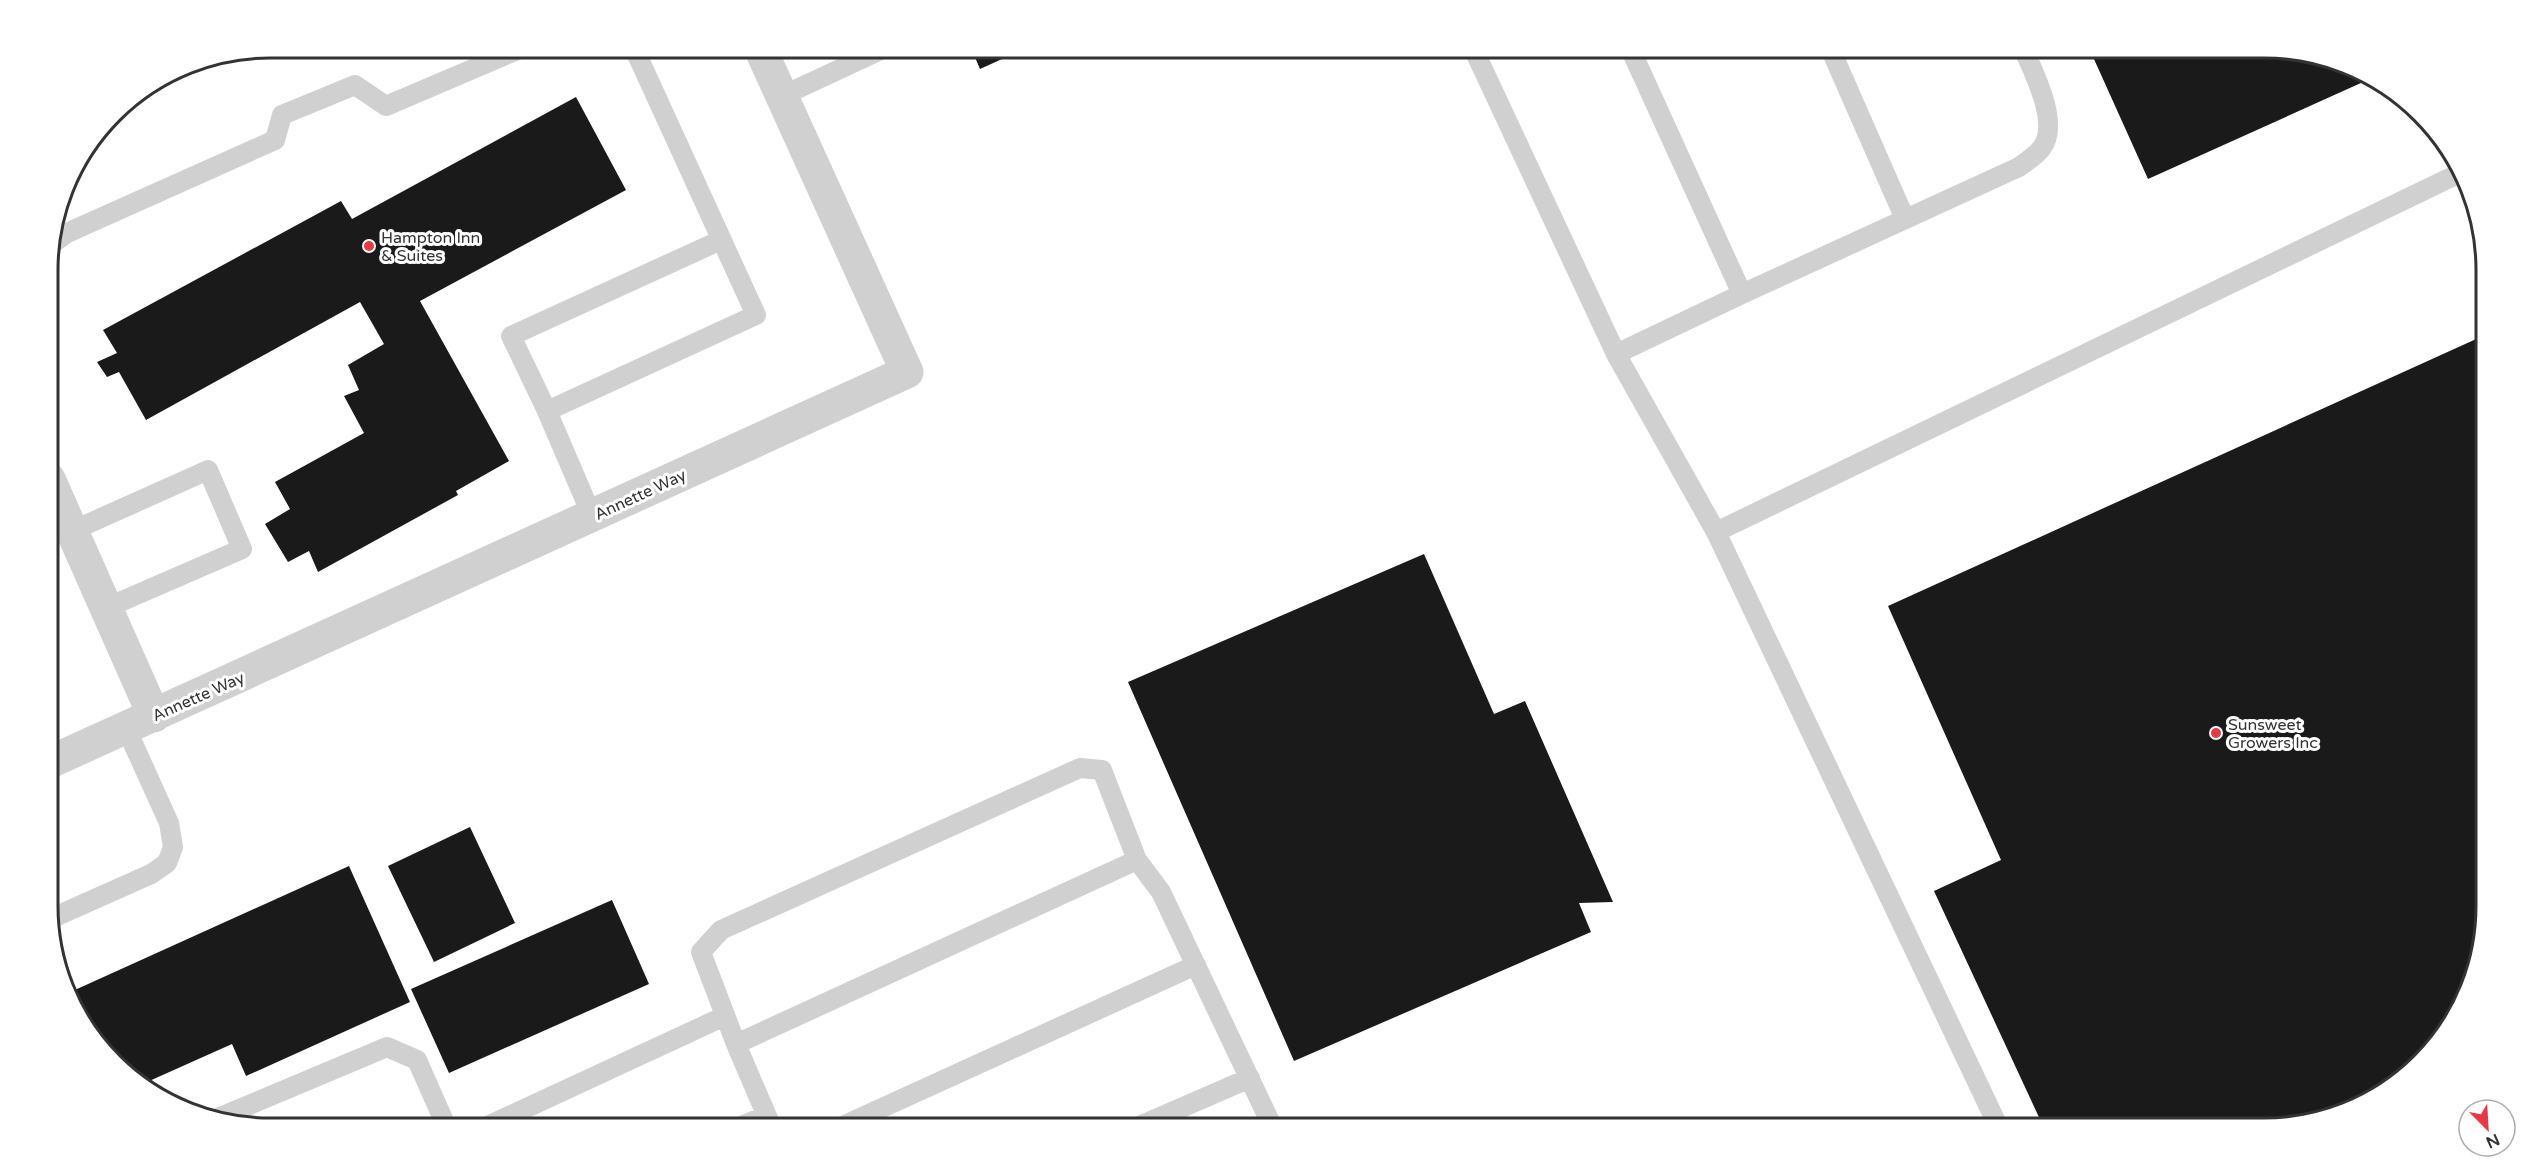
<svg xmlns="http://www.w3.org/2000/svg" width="2535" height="1176" font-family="'Varela Round',sans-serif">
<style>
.building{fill:#1a1a1a}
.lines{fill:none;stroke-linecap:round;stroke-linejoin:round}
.service{stroke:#d0d0d0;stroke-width:20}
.minor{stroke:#d0d0d0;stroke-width:33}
.poi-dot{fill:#e63946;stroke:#fff;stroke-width:2}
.labels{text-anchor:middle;stroke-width:6;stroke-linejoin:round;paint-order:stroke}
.poi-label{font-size:16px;fill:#333;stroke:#fff;text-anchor:start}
.street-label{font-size:16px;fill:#333;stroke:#fff}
.rim{fill:none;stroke:#333;stroke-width:3}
</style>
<rect width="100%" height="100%" fill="#fff"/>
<path class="building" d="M971,48H1026L980,69Z
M2089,48H2265L2350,65L2372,78L2148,179Z
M576,97L626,190L420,301L509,461L456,491L458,495L318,572L309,551L288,562L265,524L290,509L275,482L364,433L344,396L359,390L348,365L384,344L360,302L146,420L119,372L107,377L97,362L117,353L103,330L341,201L352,219Z
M2485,335L2487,906L2470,991L2441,1041L2388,1090L2336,1116L2279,1128H2124L2121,1120L2102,1128H2044L1934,891L2001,860L1888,606Z
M1424,554L1494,714L1525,701L1613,902L1579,903L1591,932L1294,1061L1128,682Z
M470,827L515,923L434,962L388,866Z
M349,866L410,1002L246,1076L232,1044L147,1082L94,1041L66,994Z
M612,900L649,984L449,1073L411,989Z"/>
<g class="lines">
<path class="service" d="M1473,48L1616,354L1716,532L2462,172
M1630,48L1742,294
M1830,48L1905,219
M782,96L885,48
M52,244L67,233L275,140L282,115L355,85L386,106L522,48
M1616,354L1742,294L2019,167C2026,162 2035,156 2041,149C2061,125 2034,73 2023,48
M547,411L511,336L721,240
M592,516L547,411L756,315L634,48
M72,531L208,470L242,549L106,608
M1716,532L1999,1128
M50,919L151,874L167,863L173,847L169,823L126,728
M736,1044L701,952L721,930L1080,768L1102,770L1137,860
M218,1118L387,1047L417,1060L447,1128
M483,1128L725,1016
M737,1128L765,1116
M772,1128L736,1044L1137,860L1161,892L1273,1128
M838,1128L1196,965
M1135,1128L1250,1078"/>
<path class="minor" d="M49,479L154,716
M50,762L907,372L760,48"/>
</g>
<g class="poi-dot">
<circle cx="369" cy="246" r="6"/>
<circle cx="2216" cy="733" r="6"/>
</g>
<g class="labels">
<g class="poi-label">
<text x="381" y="243">Hampton Inn<tspan x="381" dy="18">&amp; Suites</tspan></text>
<text x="2228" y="730">Sunsweet<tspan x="2228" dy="18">Growers Inc</tspan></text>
</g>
<g class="street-label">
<text transform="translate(640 494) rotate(-25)" y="6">Annette Way</text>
<text transform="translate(198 696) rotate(-24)" y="6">Annette Way</text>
</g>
</g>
<path d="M0 0H2535V1176H0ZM270 58H2264A212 212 0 0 1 2476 270V906A212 212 0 0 1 2264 1118H270A212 212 0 0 1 58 906V270A212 212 0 0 1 270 58Z" fill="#fff" fill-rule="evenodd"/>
<path class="rim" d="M270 58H2264A212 212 0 0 1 2476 270V906A212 212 0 0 1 2264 1118H270A212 212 0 0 1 58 906V270A212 212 0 0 1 270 58Z"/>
<g transform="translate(2487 1128) rotate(156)"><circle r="28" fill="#ffffff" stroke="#adadad" stroke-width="1.5"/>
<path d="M0-4.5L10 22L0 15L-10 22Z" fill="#e63946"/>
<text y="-9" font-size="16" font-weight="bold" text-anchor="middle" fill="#333333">N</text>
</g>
</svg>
